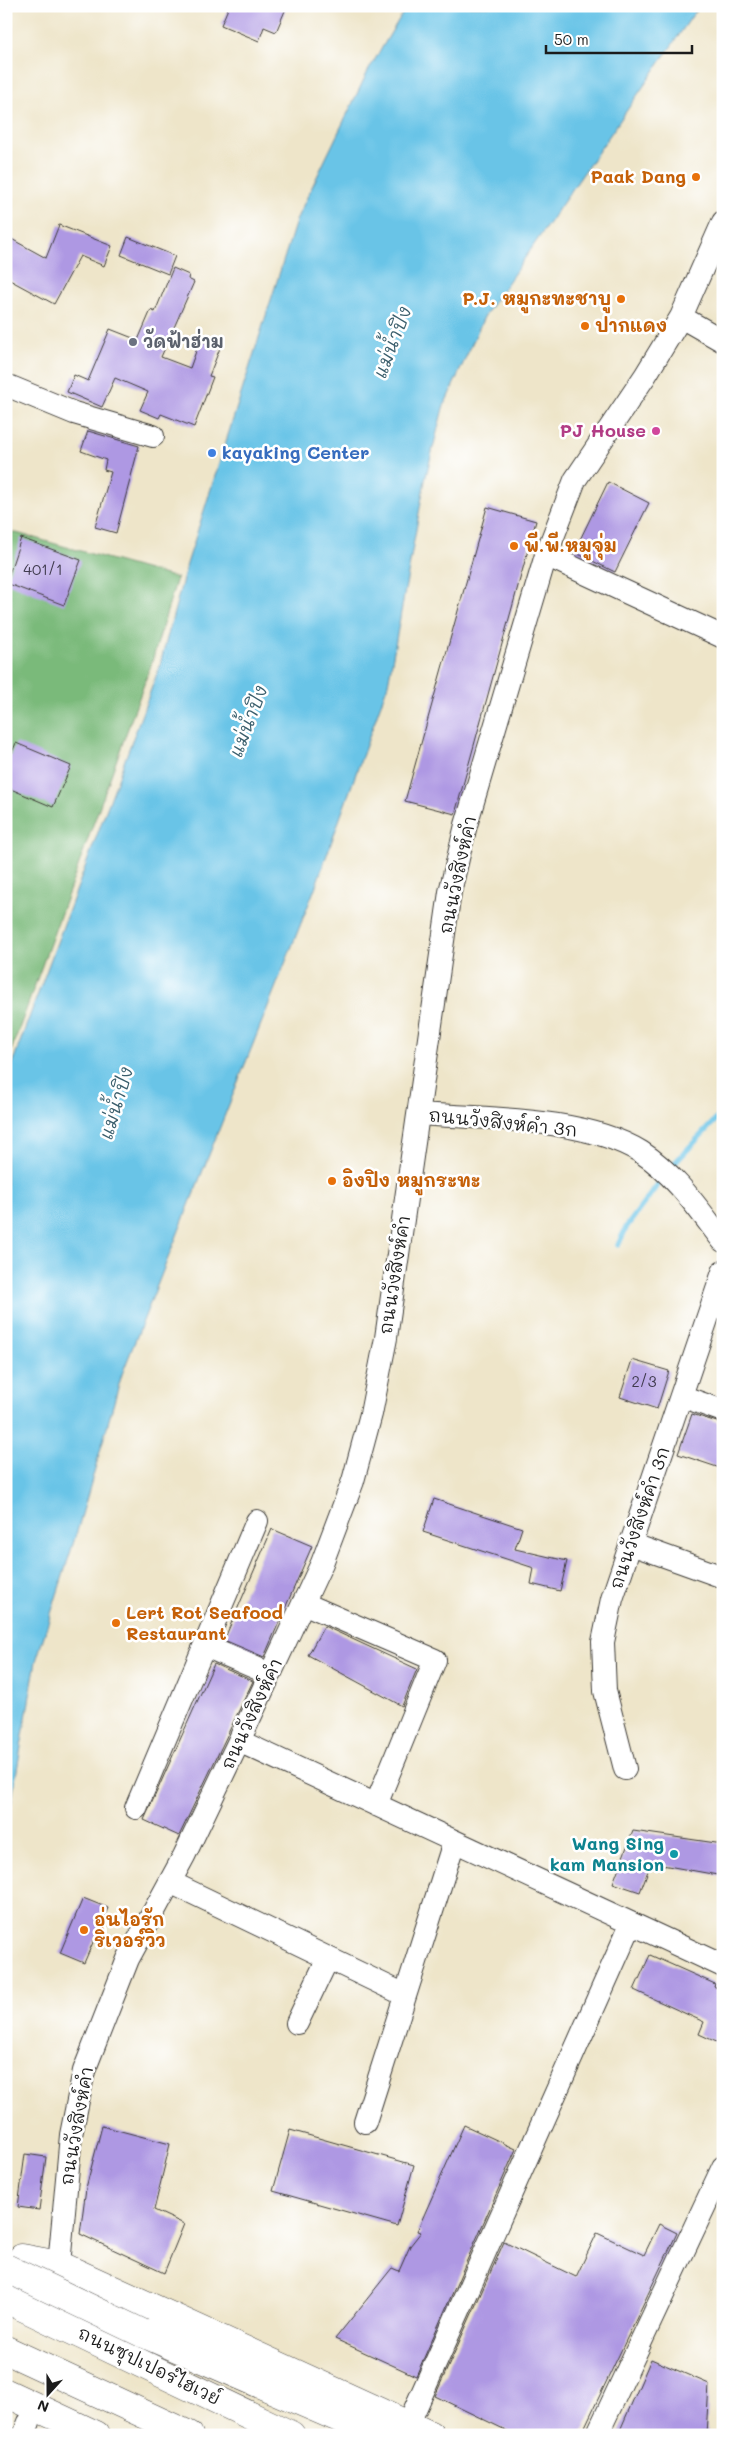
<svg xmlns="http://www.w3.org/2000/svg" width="729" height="2441" font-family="Mali,'Playpen Sans Thai',sans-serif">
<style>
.forest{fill:#7aba7a;stroke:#4b6b4b}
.water{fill:#69c4e7;stroke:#427082}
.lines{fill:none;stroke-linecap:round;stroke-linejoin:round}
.stream{stroke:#69c4e7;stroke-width:5.5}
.building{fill:#ae98e3}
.minor-casing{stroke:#3c3a36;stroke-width:24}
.major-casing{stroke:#3c3a36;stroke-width:29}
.highway-casing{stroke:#3c3a36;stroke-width:29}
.minor{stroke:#fff;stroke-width:22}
.major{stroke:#fff;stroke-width:28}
.highway{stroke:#fff;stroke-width:28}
.major-bridge-casing{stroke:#3c3a36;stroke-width:29;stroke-linecap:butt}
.major-bridge{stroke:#fff;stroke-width:28}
.food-dot{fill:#e8710a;stroke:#fff;stroke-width:2}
.worship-dot{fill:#6b7280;stroke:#fff;stroke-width:2}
.hotel-dot{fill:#d1479c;stroke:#fff;stroke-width:2}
.shop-dot{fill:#3f7fe0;stroke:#fff;stroke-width:2}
.culture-dot{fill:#0f9aa8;stroke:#fff;stroke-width:2}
.labels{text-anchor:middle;stroke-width:5;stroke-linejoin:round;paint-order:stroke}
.number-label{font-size:15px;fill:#403b4e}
.food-label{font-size:18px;font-weight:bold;fill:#c56008;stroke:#fff;text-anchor:start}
.worship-label{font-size:18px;font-weight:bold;fill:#5b616d;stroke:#fff;text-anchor:start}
.hotel-label{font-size:18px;font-weight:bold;fill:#b23c85;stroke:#fff;text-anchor:end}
.shop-label{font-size:18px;font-weight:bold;fill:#366cbe;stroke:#fff;text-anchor:start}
.street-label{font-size:18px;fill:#1c1c1c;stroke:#fff}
.culture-label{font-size:18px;font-weight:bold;fill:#0d838f;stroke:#fff;text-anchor:end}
.water-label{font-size:19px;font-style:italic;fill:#3b5f6d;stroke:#fff}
</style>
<rect width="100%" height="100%" fill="#fff"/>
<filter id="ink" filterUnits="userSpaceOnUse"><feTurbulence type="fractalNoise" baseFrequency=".02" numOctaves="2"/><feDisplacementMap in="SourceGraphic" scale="10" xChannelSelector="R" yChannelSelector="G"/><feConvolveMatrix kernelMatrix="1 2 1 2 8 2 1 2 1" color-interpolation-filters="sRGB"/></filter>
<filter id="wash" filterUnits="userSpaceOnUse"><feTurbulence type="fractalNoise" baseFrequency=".0096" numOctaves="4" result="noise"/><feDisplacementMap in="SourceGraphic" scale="20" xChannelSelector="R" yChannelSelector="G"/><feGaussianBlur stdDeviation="1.12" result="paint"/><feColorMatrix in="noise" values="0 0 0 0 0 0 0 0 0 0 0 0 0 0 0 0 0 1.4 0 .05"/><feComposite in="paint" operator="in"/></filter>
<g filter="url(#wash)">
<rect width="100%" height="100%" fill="#eee5c9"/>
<path class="forest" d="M6,530L177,578L151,665L6,1065Z"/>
<path class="water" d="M407,6H699L484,317L443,408L425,480L388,684L315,888L122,1374L79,1525L36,1661L6,1833V1080L159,668L187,564L297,218L368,71Z"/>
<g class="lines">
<path class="stream" d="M669,1169L723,1112
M618,1245L627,1226L664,1176"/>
</g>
<g id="blocks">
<path class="building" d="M229,6H287L276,32L264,27L259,41L221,25Z
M59,225L112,246L104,266L80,256L54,304L6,278V236L46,258Z
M128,237L175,256L168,274L121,255Z
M173,268L189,275L188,279L194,282L161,357L190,368L200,340L220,348L209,376L213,377L194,427L161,414L159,418L140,410L148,392L115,378L102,407L67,392L74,375L88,381L110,329L138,340L151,310L155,312Z
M88,431L139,446L116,533L95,527L111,472L104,470L106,460L81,451Z
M608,482L649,503L615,572L574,552Z
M487,507L536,521L455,814L405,801Z
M21,538L81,560L64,605L6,583Z
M16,743L71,766L53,807L6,787V766Z
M632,1360L669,1371L657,1409L620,1397Z
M692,1414L723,1424V1469L678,1454Z
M434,1499L522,1528L515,1549L567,1561L560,1591L531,1584L534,1568L423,1532Z
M272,1529L312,1546L264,1657L224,1640Z
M324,1626L417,1669L402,1706L308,1655Z
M214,1664L253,1681L179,1836L144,1820Z
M633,1831L723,1844V1876L651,1863L640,1892L613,1883Z
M83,1898L108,1908L84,1963L60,1953Z
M650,1955L715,1984L714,1987L723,1990V2045L699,2034L704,2022L634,1990Z
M464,2125L516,2149L416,2376L335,2339L392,2268L399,2271L410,2246L421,2232L417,2231Z
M102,2126L170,2144L154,2210L184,2224L164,2273L80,2234L86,2188Z
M290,2130L414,2165L397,2226L273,2191Z
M25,2154L46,2157L39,2210L18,2207Z
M659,2224L677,2233L581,2435H516L435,2396L504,2242L576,2277L597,2233L644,2255Z
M651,2359L709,2384L706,2435H618Z"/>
</g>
</g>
<g filter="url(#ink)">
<use href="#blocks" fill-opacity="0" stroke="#3c3a36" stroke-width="1"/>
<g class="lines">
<g class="minor-casing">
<path id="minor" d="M681,317L723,341
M6,385L74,413L153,436
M546,555L723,637
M419,1114C486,1119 585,1117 641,1152C675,1174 699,1210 723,1241
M681,1396L723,1411
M631,1544L723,1577
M303,1603L435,1660L376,1805
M205,1646L270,1674
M239,1741L723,1966
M625,1769L605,1691L603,1642L612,1599L723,1272
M136,1808L257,1521
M170,1882L405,1995
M297,2023L328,1958
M365,2122L454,1842
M59,2265L71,2135L84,2071L128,1959L184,1856L239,1741L322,1563L353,1481L371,1414L386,1338L450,892L466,825L546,555L575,480L645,376L681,317L723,222
M408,2425L631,1924
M24,2435L29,2422
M597,2435L723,2167"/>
</g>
<g class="major-casing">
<path id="major" d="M6,2275L22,2258L59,2265L430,2435
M142,2333L378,2435
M6,2393L96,2435"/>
</g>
<g class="highway-casing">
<path id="highway" d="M6,2299L291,2435
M6,2350L189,2435"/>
</g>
<use href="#minor" class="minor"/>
<use href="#major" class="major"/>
<use href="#highway" class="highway"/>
<g class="major-bridge-casing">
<path id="major-bridge" d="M6,2268L142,2333"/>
</g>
<use href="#major-bridge" class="major-bridge"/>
</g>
</g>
<g class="food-dot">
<circle cx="696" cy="177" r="5"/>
<circle cx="621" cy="299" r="5"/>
<circle cx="585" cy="326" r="5"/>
<circle cx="514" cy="546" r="5"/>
<circle cx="332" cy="1181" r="5"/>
<circle cx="116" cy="1623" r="5"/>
<circle cx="84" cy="1930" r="5"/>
</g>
<circle class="worship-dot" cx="133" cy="342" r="5"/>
<circle class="hotel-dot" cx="656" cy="431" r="5"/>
<circle class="shop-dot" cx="212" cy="453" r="5"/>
<circle class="culture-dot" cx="674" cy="1854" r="5"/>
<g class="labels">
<g class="number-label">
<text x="43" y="575">401/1</text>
<text x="644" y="1387">2/3</text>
</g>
<g class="food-label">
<text x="686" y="183" text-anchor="end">Paak Dang</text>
<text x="611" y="305" text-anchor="end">P.J. หมูกะทะชาบู</text>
<text x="595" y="332">ปากแดง</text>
<text x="524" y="552">พี.พี.หมูจุ่ม</text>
<text x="342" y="1187">อิงปิง หมูกระทะ</text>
<text x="126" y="1619">Lert Rot Seafood<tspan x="126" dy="21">Restaurant</tspan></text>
<text x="94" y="1926">อุ่นไอรัก<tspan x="94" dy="21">ริเวอร์วิว</tspan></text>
</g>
<g class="worship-label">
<text x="143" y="348">วัดฟ้าฮ่าม</text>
</g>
<g class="hotel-label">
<text x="646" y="437">PJ House</text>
</g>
<g class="shop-label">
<text x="222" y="459">kayaking Center</text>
</g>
<g class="street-label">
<text transform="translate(458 875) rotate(-78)" y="6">ถนนวังสิงห์คำ</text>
<text transform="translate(503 1123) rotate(6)" y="6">ถนนวังสิงห์คำ 3ก</text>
<text transform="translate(395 1275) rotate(-81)" y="6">ถนนวังสิงห์คำ</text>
<text transform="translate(640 1518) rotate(-71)" y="6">ถนนวังสิงห์คำ 3ก</text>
<text transform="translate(252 1714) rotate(-65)" y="6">ถนนวังสิงห์คำ</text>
<text transform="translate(77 2126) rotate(-80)" y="6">ถนนวังสิงห์คำ</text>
<text transform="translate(149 2366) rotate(26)" y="6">ถนนซุปเปอร์ไฮเวย์</text>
</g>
<g class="culture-label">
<text x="664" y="1850">Wang Sing<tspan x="664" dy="21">kam Mansion</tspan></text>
</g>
<g class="water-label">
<text transform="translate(392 342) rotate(-69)" y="7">แม่น้ำปิง</text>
<text transform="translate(248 721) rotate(-69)" y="7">แม่น้ำปิง</text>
<text transform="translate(116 1103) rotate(-73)" y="7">แม่น้ำปิง</text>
</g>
</g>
<rect width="729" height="2441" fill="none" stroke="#fff" stroke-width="25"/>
<g transform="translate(48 2394) rotate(201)" stroke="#ffffff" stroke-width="4" paint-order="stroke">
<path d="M0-4L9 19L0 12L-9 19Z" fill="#1c1c1c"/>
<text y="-8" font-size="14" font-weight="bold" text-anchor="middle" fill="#1c1c1c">N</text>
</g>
<path d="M546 45v8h146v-8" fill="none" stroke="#1c1c1c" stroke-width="2.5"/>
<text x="554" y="45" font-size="15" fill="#1c1c1c" stroke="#ffffff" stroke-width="4" paint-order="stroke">50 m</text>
</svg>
